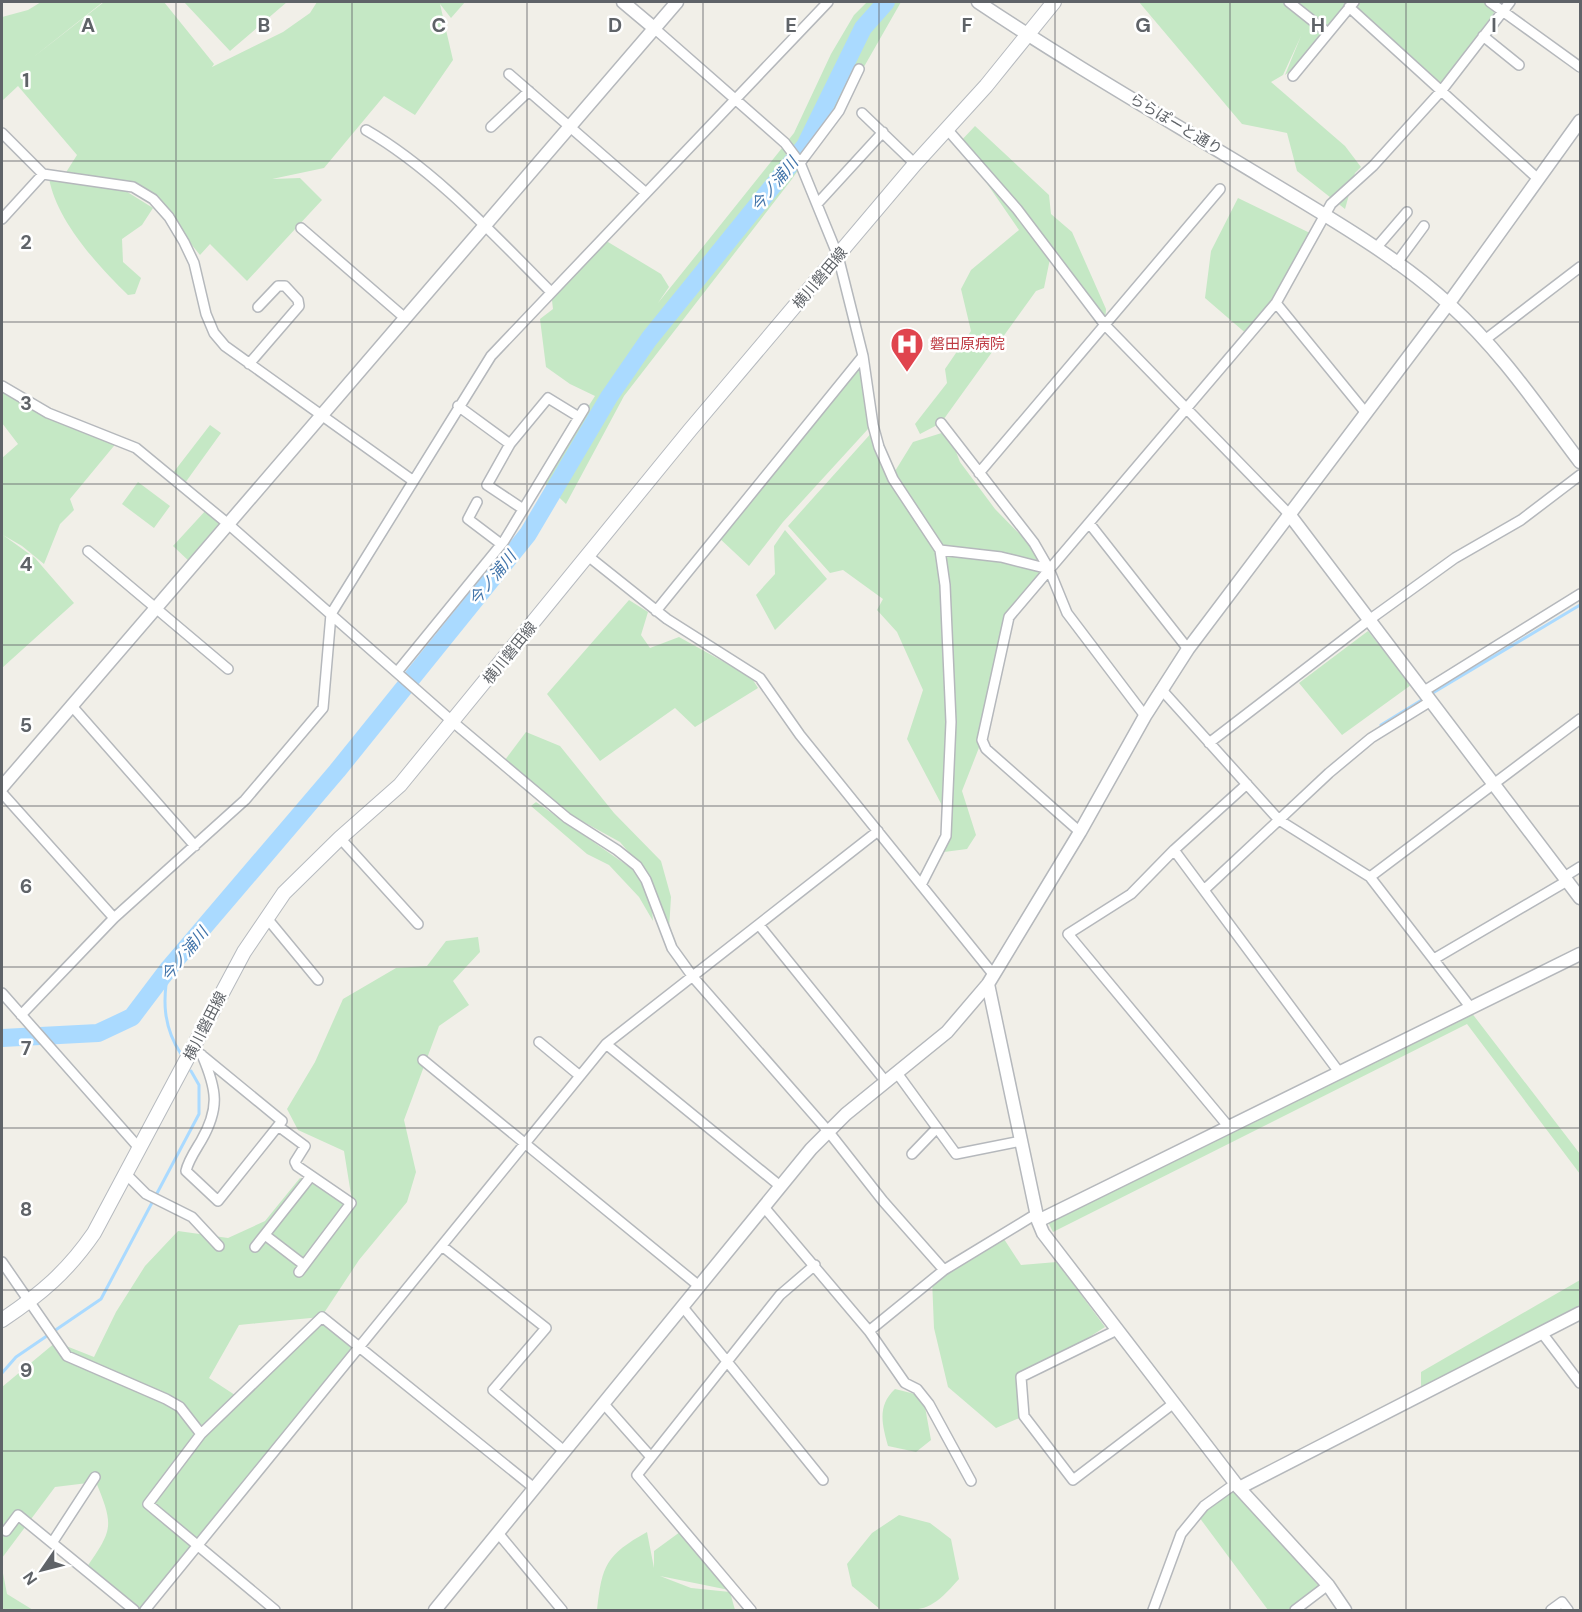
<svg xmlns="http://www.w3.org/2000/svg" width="1582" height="1612" font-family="'DM Sans','Noto Sans JP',sans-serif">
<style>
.green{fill:#c5e8c5;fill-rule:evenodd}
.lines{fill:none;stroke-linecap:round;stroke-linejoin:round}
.stream{stroke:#aadaff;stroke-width:3}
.river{stroke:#aadaff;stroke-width:18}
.minor-casing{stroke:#b5b8bc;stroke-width:12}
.tertiary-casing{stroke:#b5b8bc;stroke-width:15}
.secondary-casing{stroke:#b6babf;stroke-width:16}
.minor{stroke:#fff;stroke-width:9}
.tertiary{stroke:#fff;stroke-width:12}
.secondary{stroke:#fff;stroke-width:14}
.grid{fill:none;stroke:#5f6368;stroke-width:1.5;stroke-opacity:0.55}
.labels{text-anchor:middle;stroke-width:5;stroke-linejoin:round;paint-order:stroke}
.street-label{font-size:15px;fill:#5f6368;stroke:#fff}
.health-label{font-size:15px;fill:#be3a42;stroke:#fff;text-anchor:start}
.water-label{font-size:16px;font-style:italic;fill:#4174aa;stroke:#fff}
.grid-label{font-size:20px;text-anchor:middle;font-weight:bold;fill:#5f6368;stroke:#fff;stroke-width:5;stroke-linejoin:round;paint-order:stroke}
</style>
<rect width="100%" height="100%" fill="#f1efe8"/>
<path class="green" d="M41,2H103L31,59L104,2H164L214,64L212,67L283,32L310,13L317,2H465L451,18L440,4L453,60L415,115L384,96L324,168L272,179L300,178L322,200L247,281L210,244L200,255L169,217L141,191L121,188L153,208L142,225L122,239L123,262L141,278L135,294L128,295C98,266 56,220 49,178L54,181L100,183L65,174L77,155L18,86L2,101V17L28,10Z
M184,2H287L230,51Z
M867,2H901L837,114L792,179L624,396L566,504L541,480L595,396L570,384L546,367L540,319L553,309L551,292L598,243L608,242L661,274L669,287L658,303L794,133L831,54L854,15Z
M1139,2H1485L1496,10L1442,84L1352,3L1307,58L1285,75L1301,36L1283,75L1271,82L1345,146L1361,167L1355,173L1345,209L1297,171L1287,133L1242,124Z
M975,126L1049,195L1051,214L1072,232L1106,309L1105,325L1051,254L1044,288L1036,291L941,423L920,434L915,424L947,383L945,369L971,331L961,289L971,270L1019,230L959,143Z
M1238,198L1314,235L1249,336L1205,298L1211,251Z
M863,356L868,429L783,522L749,566L717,536Z
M2,386L78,427L118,441L70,499L74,510L60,524L44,564L22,546L3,535L35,558L74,603L2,668V458L18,444L2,423Z
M210,425L221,433L185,483L173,473Z
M874,430L892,476L913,442L948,431L960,462L995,509L1056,571L1009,617L989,688L982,740L962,791L976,835L967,849L944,852L946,813L907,739L923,690L897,632L877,610L883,599L843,570L830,573L788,526Z
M138,482L170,506L154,528L122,504Z
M207,509L225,523L191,563L173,546Z
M785,530L827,579L775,630L756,595L775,574L774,546Z
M629,600L648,612L641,635L650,648L679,637L751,677L758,688L695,727L675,708L600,761L547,694Z
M1368,631L1411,685L1342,735L1299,683Z
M526,732L560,746L614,813L661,861L671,897L669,929L647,874L620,842L569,814L505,760Z
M536,802L638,873L652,910L653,921L639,897L609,865L587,854L531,806Z
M478,937L480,952L453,981L469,1005L439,1026L404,1120L416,1172L407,1202L359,1260L322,1316L361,1346L145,1610H134L85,1570C112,1530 115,1528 96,1482L55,1487L2,1558V1387L56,1342L94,1357L116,1312L145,1266L178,1231L228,1238L265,1221L300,1178L332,1189L353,1207L344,1151L298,1130L287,1109L315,1062L343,999L396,968L427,966L446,941ZM321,1317L238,1397L209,1378L239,1325Z
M1471,1012L1580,1154V1174L1467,1024L1053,1232L1045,1216Z
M1004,1239L1021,1265L1057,1262L1105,1327L1049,1363L1021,1377L1024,1416L996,1428L948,1387L934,1328L932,1279L971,1253Z
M1580,1280V1306L1421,1389V1372Z
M895,1389L923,1396L931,1440L916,1452L888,1446C882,1424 877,1406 895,1389Z
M1234,1488L1319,1586L1288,1610H1268L1199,1517L1208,1503Z
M899,1515L930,1523L951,1539L959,1579C930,1612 924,1611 881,1610L852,1586L847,1564L872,1533Z
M647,1532L654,1568V1551L680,1532L729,1590L660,1576L691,1588L730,1592L735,1610H597C602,1565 606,1555 647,1532Z
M2,1568L7,1594L33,1610H2Z"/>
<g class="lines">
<path class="stream" d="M1431,694L1580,605
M1381,725L1425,698
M169,968C162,999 163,1027 181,1054
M2,1373L16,1357L101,1299L199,1114V1085L191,1071"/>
<path class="river" d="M2,1038L98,1033L132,1017L169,968L337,771L528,534L609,397L649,339L805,146L863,28L886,2"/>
<g class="minor-casing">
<path id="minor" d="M1289,2L1328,33
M1490,2L1580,67
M1349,7L1537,178
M654,28L785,143L800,163L838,256L863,356L873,425L879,447L893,479L940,550L945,585L951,722L946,836L921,885
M1483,36L1519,65
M509,74L646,193
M1293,76L1354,2
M862,113L915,164
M491,127L529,91
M946,128L1017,209L1105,325L1289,514
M366,130C435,170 495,236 551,292
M2,133L43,174L133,187L153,199L169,217L184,242L194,263L206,314L214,333L225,346L412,480
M800,163L839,111L859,69
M817,204L883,132
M2,219L43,174
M301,228L405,318
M1376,248L1407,212
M1396,264L1424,226
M1276,303L1365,412
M1486,339L1580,267
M249,364L299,306L298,300L285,286H278L258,307
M2,386L48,413L136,448L227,523L453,722L567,818L617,850L637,866L646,880L672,948L693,977L828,1131L883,1201L944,1270
M458,406L510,444
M941,423L1034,543L1049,569L1067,613L1145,716
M979,473L1220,189
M477,502L468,519L501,544
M523,509L487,485L510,444L548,398L579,417
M1089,523L1188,649
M940,550L1001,557L1049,569
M88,551L228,669
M588,556L667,619L760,678L800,735L993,974
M656,611L863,356
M397,672L504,541L584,409
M1161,689L1279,820L1370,877L1471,1008
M1424,691L1580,594
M71,705L195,846
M1209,743L1369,620L1455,558L1521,520L1580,475
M1247,784L1174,850L1339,1072
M2,793L114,918
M1080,832L986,749L982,740L1009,617L1276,303L1331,204L1373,166L1442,90L1510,2
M340,838L418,924
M1174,850L1131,894L1068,934L1228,1126
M1370,877L1580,719
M1564,877L1580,867
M1204,890L1329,773L1371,738L1431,701
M266,917L318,980
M759,925L886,1082
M1434,959L1567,881
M2,993L140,1149
M21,1015L114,918L245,800L323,708L331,614L491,356L828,2
M539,1042L580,1076
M606,1044L780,1186
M193,1048L282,1121L218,1201L186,1171C188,1161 195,1151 201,1141C220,1108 217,1090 202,1055
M423,1060L699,1286
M897,1073L956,1154L1021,1141
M278,1126L305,1146L295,1162L297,1166L351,1203L299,1272
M912,1154L937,1128
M127,1175L146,1194L192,1217L219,1246
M763,1206L869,1331L905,1383L917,1389L929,1404L971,1481
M265,1235L304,1265
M442,1246L546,1328L493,1390L564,1451
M255,1247L311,1176
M2,1262L67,1356L166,1399L180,1407L201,1434
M682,1306L823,1480
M1117,1330L1021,1377L1024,1416L1073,1480L1174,1403
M869,1331L944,1270L1036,1214
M1542,1333L1580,1383
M603,1403L651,1457
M6,1531L18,1515L134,1610
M498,1533L562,1610
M52,1543L95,1477
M145,1610L606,1044L878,831
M275,1610L148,1504L201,1434L322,1317L534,1488
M751,1610L637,1475L780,1295L815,1265
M1153,1610L1181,1534L1204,1506L1236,1483
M1295,1610L1328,1585
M1551,1610L1562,1602L1568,1610"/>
</g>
<g class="tertiary-casing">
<path id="tertiary" d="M623,2L654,28
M978,2C1072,65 1170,121 1267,180C1328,217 1398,257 1450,305C1501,351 1539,408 1580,462
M1289,514L1580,898
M2,787L677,2
M988,984L1038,1221L1043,1233L1239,1488L1328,1585L1345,1610
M1038,1221L1580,954
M1239,1488L1580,1313
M435,1610L811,1149L846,1114L947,1032L988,984L1080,832L1145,716L1188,649L1449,303L1580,121"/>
</g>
<g class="secondary-casing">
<path id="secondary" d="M2,1320C41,1294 67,1272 94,1233L244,952L284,893L340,838L400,785L690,430L915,164L986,86L1054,2"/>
</g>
<use href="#minor" class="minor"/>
<use href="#tertiary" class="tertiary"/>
<use href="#secondary" class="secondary"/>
</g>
<path class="grid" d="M176,2V1610M352,2V1610M527,2V1610M703,2V1610M879,2V1610M1055,2V1610M1230,2V1610M1406,2V1610M2,161H1580M2,322H1580M2,484H1580M2,645H1580M2,806H1580M2,967H1580M2,1128H1580M2,1290H1580M2,1451H1580"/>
<defs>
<g id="hospital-pin" transform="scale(1.725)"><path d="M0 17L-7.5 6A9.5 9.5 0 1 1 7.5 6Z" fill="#e0444e" stroke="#fff"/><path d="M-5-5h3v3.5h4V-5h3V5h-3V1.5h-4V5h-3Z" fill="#fff"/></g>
</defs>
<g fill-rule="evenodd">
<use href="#hospital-pin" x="907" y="344"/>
</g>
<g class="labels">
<g class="street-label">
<text transform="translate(1176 124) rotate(31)" y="5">ららぽーと通り</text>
<text transform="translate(820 278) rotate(-50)" y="5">横川磐田線</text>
<text transform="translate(510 653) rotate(-51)" y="5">横川磐田線</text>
<text transform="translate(205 1026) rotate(-63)" y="5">横川磐田線</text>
</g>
<g class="health-label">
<text x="930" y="349">磐田原病院</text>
</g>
<g class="water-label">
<text transform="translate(774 184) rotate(-51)" y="6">今ノ浦川</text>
<text transform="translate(492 578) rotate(-51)" y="6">今ノ浦川</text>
<text transform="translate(184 954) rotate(-51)" y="6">今ノ浦川</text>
</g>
</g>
<g class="grid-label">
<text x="88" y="32">A</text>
<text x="264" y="32">B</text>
<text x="439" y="32">C</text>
<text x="615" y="32">D</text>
<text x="791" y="32">E</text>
<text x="967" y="32">F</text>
<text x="1143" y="32">G</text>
<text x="1318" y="32">H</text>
<text x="1494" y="32">I</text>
<text x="26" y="87">1</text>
<text x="26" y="249">2</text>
<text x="26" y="410">3</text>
<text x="26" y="571">4</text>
<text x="26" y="732">5</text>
<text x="26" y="893">6</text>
<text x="26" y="1055">7</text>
<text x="26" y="1216">8</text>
<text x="26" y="1377">9</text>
</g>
<rect width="1582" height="1612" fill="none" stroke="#5f6368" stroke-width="6"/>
<g transform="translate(42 1570) rotate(235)" stroke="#ffffff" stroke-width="4.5" paint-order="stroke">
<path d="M0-4.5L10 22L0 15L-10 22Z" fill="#5f6368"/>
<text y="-9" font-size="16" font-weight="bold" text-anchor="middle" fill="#5f6368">N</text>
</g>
</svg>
